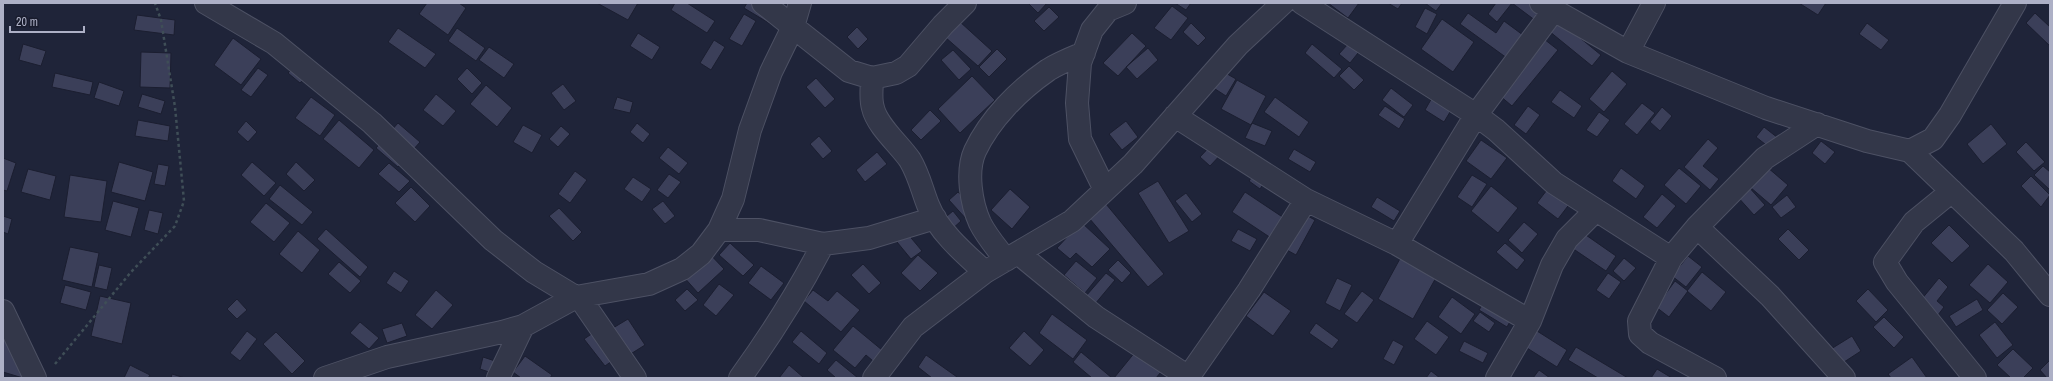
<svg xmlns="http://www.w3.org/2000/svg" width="2053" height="381" font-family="'Archivo Narrow',sans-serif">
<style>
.building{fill:#3b3f59;stroke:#1b1e30}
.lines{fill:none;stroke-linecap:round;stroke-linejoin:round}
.minor-casing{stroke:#4d5164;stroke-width:24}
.path{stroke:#3f4e57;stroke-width:2.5;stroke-dasharray:3 3;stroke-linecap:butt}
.minor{stroke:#333749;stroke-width:22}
</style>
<rect width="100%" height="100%" fill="#1f2439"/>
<path class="building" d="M427,3H459L466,8L448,35L419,14Z
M597,3H638L628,20Z
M675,3H687L715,21L707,33L671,10Z
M747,3H766L785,14L777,28L744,8Z
M1028,3H1047L1038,13Z
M1175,3H1191L1186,10Z
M1328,3H1359L1348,18Z
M1388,3H1402L1398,9Z
M1425,3H1442L1436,11Z
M1496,3H1512L1497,22L1488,14Z
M1512,3H1534L1548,13L1540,24Z
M1799,3H1826L1818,15Z
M1172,6L1188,18L1171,40L1154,28Z
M1049,7L1059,17L1044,31L1034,21Z
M1425,8L1437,14L1427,34L1415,27Z
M1468,13L1496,33L1504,21L1527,38L1511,61L1460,24Z
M2035,13L2050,27V46L2026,23Z
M744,14L756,21L742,46L729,39Z
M137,15L175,20L174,35L134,30Z
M1442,19L1474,42L1453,72L1421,49Z
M1558,20L1601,55L1592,66L1549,31Z
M959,21L992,51L978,66L945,37Z
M1191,23L1206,38L1198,46L1183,32Z
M1867,23L1889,40L1881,50L1859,34Z
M857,27L868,39L858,49L847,37Z
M398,28L436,54L425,68L388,42Z
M457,28L485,48L476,61L448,41Z
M638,33L660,47L652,60L630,46Z
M1132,33L1146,46L1118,76L1103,63Z
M1356,35L1366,43L1350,63L1339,54Z
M233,38L261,59L241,85L214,65Z
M1544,39L1558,50L1512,106L1499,95Z
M714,40L725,47L711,70L700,63Z
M23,44L46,51L41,66L19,60Z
M1312,44L1342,69L1334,78L1305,53Z
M489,47L514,64L504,78L479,60Z
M1148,48L1158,60L1137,79L1126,67Z
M997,49L1007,59L989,77L979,67Z
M953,50L971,69L959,80L941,60Z
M141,52L171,53L170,88L140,87Z
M298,62L310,72L300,83L288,73Z
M1349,66L1364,80L1354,90L1339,76Z
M258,68L268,75L251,97L241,90Z
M467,68L482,83L472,94L457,79Z
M1222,71L1236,79L1226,96L1212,87Z
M1612,71L1627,84L1604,112L1589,99Z
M55,73L93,82L90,95L52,87Z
M972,76L995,100L960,133L938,109Z
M816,78L835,99L825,108L806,87Z
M1237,80L1266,96L1251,125L1221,109Z
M99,82L124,91L119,106L94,98Z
M563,84L576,101L564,110L551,93Z
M486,85L512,108L497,127L470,104Z
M1391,88L1413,105L1404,117L1382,100Z
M1560,90L1582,106L1574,118L1551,102Z
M142,94L165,101L161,114L138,107Z
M436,94L456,111L443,126L423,110Z
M1433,96L1453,107L1444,122L1425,110Z
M311,97L335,115L320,136L295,118Z
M617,97L633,102L630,113L613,109Z
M1275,97L1309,122L1299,137L1264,112Z
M1642,103L1655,113L1637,135L1624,124Z
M1385,106L1405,119L1399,129L1378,115Z
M1528,106L1540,115L1526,134L1514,125Z
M1662,107L1672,116L1660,131L1650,122Z
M930,110L941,121L921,140L911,130Z
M1599,112L1610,120L1597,137L1586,130Z
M138,120L170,126L168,141L135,136Z
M339,120L374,150L359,168L323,139Z
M246,121L257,132L248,142L237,132Z
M1126,121L1138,137L1122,150L1109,134Z
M398,123L420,142L398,167L376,148Z
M637,123L650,134L643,143L630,132Z
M1252,123L1272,131L1265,146L1245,138Z
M1991,124L2007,144L1983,164L1967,144Z
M523,125L542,135L532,153L513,142Z
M561,126L570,134L558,147L549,139Z
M1764,127L1778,138L1770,148L1756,137Z
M819,136L832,151L823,159L810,144Z
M1708,139L1718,148L1703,166L1719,179L1710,190L1684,167Z
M1481,140L1507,158L1491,179L1466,161Z
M1821,141L1835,152L1825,164L1812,153Z
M1214,142L1224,151L1210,166L1200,157Z
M2026,142L2045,162L2034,171L2016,152Z
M668,147L688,163L679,174L659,158Z
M1294,149L1316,162L1310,172L1288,159Z
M877,152L887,164L865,182L856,170Z
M3,158L16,163L7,191L3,190Z
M119,162L153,172L145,201L111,192Z
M252,162L276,183L264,196L241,175Z
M296,162L315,180L304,191L286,174Z
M389,163L410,181L399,192L378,174Z
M158,164L169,166L165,186L154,184Z
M2043,166L2050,172V190L2034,175Z
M1767,167L1788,185L1771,205L1750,187Z
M1258,168L1269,175L1260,189L1249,181Z
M1621,168L1645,186L1636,199L1612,181Z
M1679,168L1701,186L1686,204L1664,185Z
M28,169L56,176L50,200L21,192Z
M575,171L587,180L570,203L558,194Z
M669,174L681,182L668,198L657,190Z
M70,175L107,181L101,222L64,217Z
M1472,175L1487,184L1472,207L1457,197Z
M2031,176L2050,195L2041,207L2021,186Z
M633,177L651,189L642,202L624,189Z
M1158,181L1189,231L1169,243L1138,193Z
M1553,182L1574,198L1558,219L1537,203Z
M280,185L313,212L302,225L269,199Z
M1747,185L1765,205L1754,215L1736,195Z
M1491,186L1518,208L1498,233L1471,211Z
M411,187L430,206L415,222L395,203Z
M1010,189L1030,207L1012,229L991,210Z
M958,192L977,212L968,221L949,200Z
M1245,192L1287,220L1274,240L1232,212Z
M1186,193L1202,214L1192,222L1175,201Z
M1662,194L1676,206L1657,228L1643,217Z
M1787,195L1796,207L1781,218L1772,207Z
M1377,197L1400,211L1394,221L1371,207Z
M113,201L139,208L131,237L105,230Z
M663,201L675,216L665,224L652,209Z
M266,203L290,223L274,242L250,222Z
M1106,204L1164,274L1148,287L1089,218Z
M559,208L582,232L573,241L549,216Z
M149,210L163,213L158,234L144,230Z
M953,211L961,221L940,240L931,229Z
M1304,214L1315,220L1296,255L1285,249Z
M3,216L12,219L8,234L3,232Z
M1081,222L1110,249L1092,267L1076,253L1070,259L1057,248Z
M1524,222L1538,234L1522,253L1508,240Z
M1949,225L1970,246L1952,263L1931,243Z
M326,229L368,267L360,277L317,239Z
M1238,229L1257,239L1250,251L1231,241Z
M1788,229L1809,250L1799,260L1778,239Z
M298,231L320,250L302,273L279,254Z
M907,233L922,251L911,259L897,242Z
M1583,233L1616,256L1606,271L1572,248Z
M730,243L754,265L743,276L719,255Z
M1505,243L1525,260L1517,270L1496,252Z
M70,247L99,253L92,287L62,280Z
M707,251L724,269L698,293L682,275Z
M918,255L938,273L920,291L901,273Z
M1402,255L1438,274L1413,319L1378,299Z
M1688,256L1702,267L1686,287L1672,276Z
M1624,258L1636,268L1624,281L1613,271Z
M1118,260L1131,273L1122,283L1108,270Z
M1076,261L1097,278L1085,293L1064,275Z
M339,262L361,281L350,293L328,274Z
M863,264L881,283L869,294L851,275Z
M1988,264L2008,282L1990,303L1969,285Z
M99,265L112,268L107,290L94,287Z
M761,266L784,283L771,300L748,283Z
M394,271L409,281L401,293L386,283Z
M1702,272L1726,292L1711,311L1687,291Z
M1106,273L1115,280L1095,304L1086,296Z
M1608,273L1621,282L1609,299L1596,290Z
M1337,278L1352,285L1340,311L1325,303Z
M1939,278L1948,287L1937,301L1944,307L1938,315L1921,300Z
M1675,281L1688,291L1669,317L1656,307Z
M719,284L734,295L716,316L703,305Z
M65,285L91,292L86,310L60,303Z
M687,289L698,300L685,311L675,300Z
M1868,289L1888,310L1876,322L1856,301Z
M436,290L453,305L432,329L415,315Z
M813,290L828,301L837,291L860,310L841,332L804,301Z
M1362,291L1374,300L1357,323L1344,314Z
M1264,292L1291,311L1273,336L1246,316Z
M2003,293L2018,307L2002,324L1987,310Z
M100,296L131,303L122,344L91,336Z
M1452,297L1475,314L1461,334L1438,317Z
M237,299L247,310L237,319L227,309Z
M1486,299L1513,316L1507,327L1479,310Z
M1977,299L1983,310L1956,327L1949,316Z
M1480,312L1495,323L1489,332L1473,321Z
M1052,314L1087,340L1073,359L1039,333Z
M1884,317L1904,337L1894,348L1873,327Z
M628,319L645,345L629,355L613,328Z
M1427,321L1449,337L1436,355L1414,339Z
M360,322L379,338L369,349L350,333Z
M1995,322L2013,345L1997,358L1979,335Z
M402,323L407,336L387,343L382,329Z
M1316,323L1339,340L1332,349L1309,333Z
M853,326L888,355L879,366L866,355L855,368L833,350Z
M247,331L257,339L240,361L230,353Z
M596,331L616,358L605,366L584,339Z
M801,331L827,353L819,364L792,342Z
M1024,331L1044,350L1030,366L1009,348Z
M1537,331L1567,350L1557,367L1527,348Z
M276,332L305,361L292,374L263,344Z
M1852,336L1861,351L1841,364L1831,349Z
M3,340L32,349L23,378L3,372Z
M1393,340L1404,346L1394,365L1383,359Z
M1464,341L1488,353L1483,363L1459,351Z
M1140,346L1165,367L1156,378H1114Z
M1576,347L1628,378H1598L1568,360Z
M2013,349L2033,368L2023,378H2011L1997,365Z
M1081,352L1112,378H1092L1073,362Z
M926,355L957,377L956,378H932L918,367Z
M525,356L552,375L550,378H521L513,372Z
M483,357L501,363L498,375L480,369Z
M1912,357L1927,378H1891L1888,374Z
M836,360L858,378H836L827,370Z
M2050,360V378H2047L2040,370Z
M130,365L150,375L148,378H124Z
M789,365L804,378H779Z
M1657,369L1672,378H1651Z
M1539,370L1550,378H1533Z
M1431,371L1440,378H1426Z
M172,374L185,378H171Z"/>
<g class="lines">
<g class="minor-casing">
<path id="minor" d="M206,3L274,43L372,123L493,240L534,272L582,301L635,378
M763,3L849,71L872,78L896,73L908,66L943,25L965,3
M1302,3L1476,115L1496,130L1554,183L1671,258
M1541,3L1628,52L1766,108L1867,141L1910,151L1933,139L1950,115L2015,3
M1628,52L1654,3
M872,78C872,87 870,99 873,108C877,126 900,145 910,160C919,175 922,190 928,205C938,231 965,254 985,272
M1175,116L1306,200L1397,244L1530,321
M1910,151L2014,251L2050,295
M1105,190L1080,139L1077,103L1080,63L1092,30L1108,10L1125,3
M1952,191L1914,222L1885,262L1897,282L1975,378
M1697,227L1770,296L1844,378
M719,230H759L823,244L869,238L935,218
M1397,244L1476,115L1554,10
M1018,253L1096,317L1190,378
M1006,260C997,248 987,237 980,223C971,203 966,171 975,151C990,119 1019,90 1048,70C1059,63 1072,58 1084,53
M3,311L35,378
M1189,376L1249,290L1306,200
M325,378L387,357L502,332L523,326L576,297L649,284L682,269L701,254L719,230L733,199L750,130L771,72L793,27L800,3
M498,378L523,326
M740,378C771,335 799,291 823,244
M874,378L913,327L985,272L1072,221L1133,164L1238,45L1283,3
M1497,378L1530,321L1552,265L1567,239L1596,210
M1715,378L1650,343L1640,334L1639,321L1671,258L1697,227L1765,158L1817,124"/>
</g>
<path class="path" d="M55,364L131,272L175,226L184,201L175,107L161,20L155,3"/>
<use href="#minor" class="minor"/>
</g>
<rect width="2053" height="381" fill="none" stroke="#adb0c6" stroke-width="8"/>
<path d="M10 26v6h74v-6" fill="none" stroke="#adb0c6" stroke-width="2"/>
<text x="16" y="26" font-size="12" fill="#adb0c6" stroke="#191c2d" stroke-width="3" paint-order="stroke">20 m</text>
</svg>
